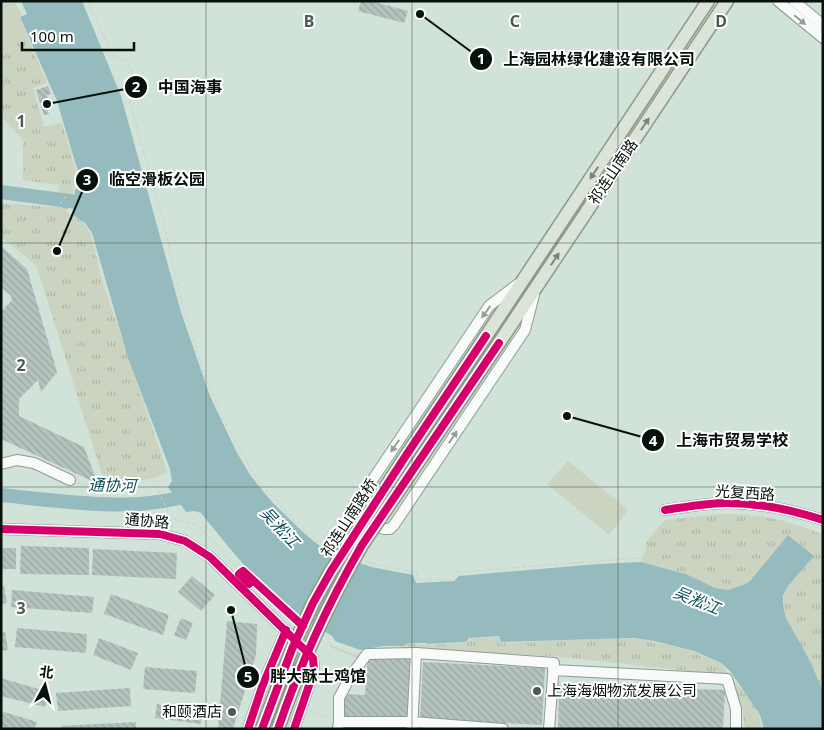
<svg xmlns="http://www.w3.org/2000/svg" width="824" height="730" font-family="'Noto Sans','Noto Sans SC',sans-serif">
<style>
.grass{fill:url(#grass-tufts)}
.garden{fill:#cbd3c1}
.water{fill:#96bbbf}
.lines{fill:none;stroke-linecap:round;stroke-linejoin:round}
.river{stroke:#96bbbf;stroke-width:14}
.building{fill:url(#building-back-hatch)}
.minor-casing{stroke:#8e9c94;stroke-width:12}
.major-casing{stroke:#8b9b87;stroke-width:15}
.path{stroke:#ccd1ce;stroke-width:1;stroke-dasharray:4 2.5;stroke-linecap:butt}
.minor{stroke:#f8fbf9;stroke-width:10}
.major{stroke:#dce4d9;stroke-width:12}
.major-bridge-casing{stroke:#8b9b87;stroke-width:15;stroke-linecap:butt}
.major-bridge{stroke:#dce4d9;stroke-width:12}
.cycleway-casing{stroke:#fff;stroke-width:11}
.cycleway{stroke:#d6006c;stroke-width:8}
.oneway{fill:#979d9a}
.oneway2{fill:#7c857c}
.grid{fill:none;stroke:#4d5a53;stroke-width:1;stroke-opacity:0.55}
.poi-dot{fill:#4d5a53;stroke:#fff;stroke-width:2}
.labels{text-anchor:middle;stroke-width:4;stroke-linejoin:round;paint-order:stroke}
.street-label{font-size:15px;fill:#06110b;stroke:#fff}
.poi-label{font-size:15px;fill:#06110b;stroke:#fff;text-anchor:start}
.water-label{font-size:16px;font-style:italic;fill:#0b4e59;stroke:#fff}
.grid-label{font-size:16px;text-anchor:middle;font-weight:bold;fill:#4d5a53;stroke:#fff;stroke-width:4;stroke-linejoin:round;paint-order:stroke}
.leader{fill:none;stroke:#06110b;stroke-width:2}
.callout-dot{fill:#06110b;stroke:#fff;stroke-width:2}
.mark-label{font-size:15px;text-anchor:middle;font-weight:bold;fill:#fff}
.callout-label{font-size:16px;text-anchor:middle;font-weight:bold;fill:#06110b;stroke:#fff;stroke-width:4;stroke-linejoin:round;paint-order:stroke}
</style>
<defs>
<pattern id="grass-tufts" width="24" height="20" patternUnits="userSpaceOnUse" patternTransform="scale(1.25)"><rect width="24" height="20" fill="#cbd3c1"/><path d="M3 7l-1-3M5 7V3M7 7l1-3M15 17l-1-3M17 17v-4M19 17l1-3" fill="none" stroke="#adb4a4"/></pattern>
<pattern id="building-back-hatch" width="6" height="6" patternUnits="userSpaceOnUse" patternTransform="scale(1.25)"><rect width="6" height="6" fill="#b4c3be"/><path d="M-1 5l2 2M0 0l6 6M5-1l2 2" fill="none" stroke="#99a6a2"/></pattern>
</defs>
<rect width="100%" height="100%" fill="#d1e2d8"/>
<path class="grass" d="M1,1H14L21,13L20,19L47,83L33,88L44,127L62,123L78,179L73,186V199L66,212L81,220L90,232L103,283L167,472L154,478L106,487L36,265L1,237V203L49,207L56,203L60,185L23,180V140L1,116Z
M721,514C757,513 790,520 823,535V692C819,683 815,673 811,664C802,645 779,617 784,596C787,581 804,567 814,556L788,535L750,581C741,586 732,591 721,590C710,589 700,580 689,576C674,569 657,566 641,562L646,549V542L665,520Z
M499,637L501,643L591,639H639L689,650L720,663L750,700L759,715L762,729H745L742,708L727,675L552,656L511,654L416,651L360,659L330,647L331,645L356,655C374,642 397,652 410,643L428,645L466,643L470,638Z"/>
<path class="garden" d="M1,1H12L20,14L17,31L7,38L1,36Z
M568,461L628,510L609,535L547,484Z"/>
<path class="water" d="M21,1H82L121,96L181,312L210,396L236,451L250,475L272,502L305,534L326,551L371,567L413,575L416,583L454,581L459,576L598,564L641,562L675,571L688,575L715,588L728,590L743,585L750,581L788,535L814,556L787,587L783,596V605L786,618L811,663L823,692V729H764L760,715L730,671L721,663L694,651L654,641L634,638L501,642L499,636L469,638L466,642L427,644L426,643H409L403,646H383L360,650L335,641L333,637L329,634C318,628 306,622 296,614C259,586 230,549 201,513L195,511L186,512L168,487L172,481L170,469L128,358L92,233L85,223L73,215L75,190L80,185L81,182L57,101L20,17L27,14Z"/>
<g class="lines">
<path class="river" d="M1,192L92,204
M1,495C61,501 138,514 195,493"/>
</g>
<path class="building" d="M361,1H371L408,11L404,23L358,11Z
M48,86L51,94L47,95L51,108L47,109L49,114L44,115L36,90Z
M1,246L27,269L57,372L41,392L38,380L19,399V416L84,447L95,476L92,481L1,439V312L12,300L11,296L1,287Z
M21,546L89,548V575L20,574Z
M1,548H16V569H1Z
M93,549L177,553L176,579L92,575Z
M192,576L215,595L201,611L178,592Z
M4,586L7,603L1,604V587Z
M12,590L94,597L92,613L11,607Z
M111,594L169,615L163,635L104,614Z
M181,618L193,623L186,640L174,635Z
M227,621L257,624L256,655L233,729H218Z
M17,628L87,634L86,653L15,647Z
M5,632L8,650L1,651V633Z
M99,638L138,653L131,670L93,655Z
M368,657L410,659L407,719L344,716L345,694L365,695Z
M423,662L545,668L542,725L420,719Z
M145,667L197,671L195,693L143,689Z
M1,678L49,692L45,707L1,696Z
M559,685L725,690L723,729H558Z
M130,688L131,706L58,711L56,693Z
M157,704L202,710L201,724L155,718Z
M1,711L37,722L34,729H1Z
M136,722V729H61V726Z"/>
<g class="lines">
<g class="minor-casing">
<path id="minor" d="M778,1L823,38
M794,1L823,25
M518,284L489,306L355,506L353,510L356,518L384,529H390L394,525L525,330L534,295
M1,464L17,460L34,463L70,480
M665,510C686,507 707,503 727,503C760,503 792,510 823,520
M1,529L160,534L185,541L210,557L313,658L314,671L294,729
M553,670L727,679L736,709V729
M339,722V698L350,677L367,654L416,653
M248,729L262,687L286,630
M338,729L339,722H413L503,729
M412,729L416,653L554,663L549,729"/>
</g>
<g class="major-casing">
<path id="major" d="M486,336L708,1
M499,343L727,1"/>
</g>
<path class="path" d="M88,1L112,55L128,62L136,82L129,100L162,216L182,304L205,376L223,420L258,481L294,520L322,545L333,549
M1,29L16,30L19,13L9,1
M1,31L2,38
M1,38L21,48L38,75L30,91L43,128
M1,76L13,107L65,144L68,194L19,258
M1,203C7,203 11,206 17,208C35,217 40,228 43,247
M56,211L76,218L86,230L100,288L118,341L121,371
M89,240C76,232 67,233 53,236L43,248C50,264 53,295 68,305C76,310 83,308 91,309C97,310 104,315 109,317
M100,288L93,298L79,312L69,339L76,361L88,377L119,386L134,393L140,414L133,428L118,443L117,459L123,467L142,475L154,471C159,457 152,438 134,437C130,437 123,441 118,443
M69,342C81,343 95,343 105,348C116,354 125,379 129,390
M150,473L171,518L198,525L252,585
M78,483C91,488 101,485 113,480L117,465V459
M340,514L323,539L327,542L343,517L347,518
M365,561L375,564L417,573V580L452,579L457,572L650,557L681,547L724,558L768,547L788,526L823,552
M324,643L355,656
M462,647L470,646L474,639H498L499,645C567,642 637,630 701,656C710,660 719,662 725,669
M551,654L552,643
M738,686C749,699 757,712 760,729
M310,710L321,716L329,717"/>
<use href="#minor" class="minor"/>
<use href="#major" class="major"/>
<g class="major-bridge-casing">
<path id="major-bridge" d="M262,729L292,649L313,603L331,571L405,457L486,336
M278,729C300,664 328,604 362,545L499,343"/>
</g>
<use href="#major-bridge" class="major-bridge"/>
<g class="cycleway-casing">
<path id="cycleway" d="M665,510C686,507 707,503 727,503C760,503 792,510 823,520
M1,529L160,534L185,541L210,557L313,658L314,671L294,729
M249,584L239,574L243,571L303,626
M248,729L262,687L286,630
M262,729L292,649L313,603L331,571L405,457L486,336
M278,729C300,664 328,604 362,545L499,343"/>
</g>
<use href="#cycleway" class="cycleway"/>
</g>
<defs><path id="oneway-solid" d="M-6-.8H1V-3.2L6.5 0L1 3.2V.8H-6Z" transform="scale(1.25)"/></defs>
<g class="oneway">
<use href="#oneway-solid" transform="translate(800 20) rotate(39)"/>
<use href="#oneway-solid" transform="translate(486 312) rotate(126)"/>
<use href="#oneway-solid" transform="translate(453 437) rotate(-56)"/>
<use href="#oneway-solid" transform="translate(395 446) rotate(124)"/>
</g>
<g class="oneway2">
<use href="#oneway-solid" transform="translate(645 124) rotate(-56)"/>
<use href="#oneway-solid" transform="translate(594 173) rotate(124)"/>
<use href="#oneway-solid" transform="translate(555 259) rotate(-56)"/>
</g>
<path class="grid" d="M206,1V729M412,1V729M618,1V729M1,243H823M1,487H823"/>
<g class="poi-dot">
<circle cx="537" cy="691" r="5"/>
<circle cx="232" cy="712" r="5"/>
</g>
<g class="labels">
<g class="street-label">
<text transform="translate(613 172) rotate(-56)" y="5">祁连山南路</text>
<text transform="translate(745 493) rotate(4)" y="5">光复西路</text>
<text transform="translate(349 518) rotate(-57)" y="5">祁连山南路桥</text>
<text transform="translate(147 521) rotate(5)" y="5">通协路</text>
</g>
<g class="poi-label">
<text x="547" y="696">上海海烟物流发展公司</text>
<text x="222" y="717" text-anchor="end">和颐酒店</text>
</g>
<g class="water-label">
<text transform="translate(112 485) rotate(1)" y="6">通协河</text>
<text transform="translate(280 527) rotate(47)" y="6">吴淞江</text>
<text transform="translate(697 600) rotate(22)" y="6">吴淞江</text>
</g>
</g>
<g class="grid-label">
<text x="309" y="27">B</text>
<text x="515" y="27">C</text>
<text x="721" y="27">D</text>
<text x="21" y="127">1</text>
<text x="21" y="371">2</text>
<text x="21" y="614">3</text>
</g>
<path class="leader" d="M420 14L481 59M47 104L136 87M57 251L87 180M567 416L653 440M231 610L248 677"/>
<g class="callout-dot">
<circle cx="420" cy="14" r="5"/>
<circle cx="47" cy="104" r="5"/>
<circle cx="57" cy="251" r="5"/>
<circle cx="567" cy="416" r="5"/>
<circle cx="231" cy="610" r="5"/>
<circle cx="481" cy="59" r="12"/>
<circle cx="136" cy="87" r="12"/>
<circle cx="87" cy="180" r="12"/>
<circle cx="653" cy="440" r="12"/>
<circle cx="248" cy="677" r="12"/>
</g>
<g class="mark-label">
<text x="481" y="64">1</text>
<text x="136" y="92">2</text>
<text x="87" y="185">3</text>
<text x="653" y="446">4</text>
<text x="248" y="682">5</text>
</g>
<g class="callout-label">
<text x="599" y="65">上海园林绿化建设有限公司</text>
<text x="190" y="93">中国海事</text>
<text x="157" y="185">临空滑板公园</text>
<text x="732" y="446">上海市贸易学校</text>
<text x="318" y="682">胖大酥士鸡馆</text>
</g>
<rect width="824" height="730" fill="none" stroke="#06110b" stroke-width="5"/>
<g transform="translate(45 685) rotate(7)" stroke="#ffffff" stroke-width="4" paint-order="stroke">
<path d="M0-4L9 19L0 12L-9 19Z" fill="#06110b"/>
<text y="-8" font-size="14" font-weight="bold" text-anchor="middle" fill="#06110b">北</text>
</g>
<path d="M22 42v8h112v-8" fill="none" stroke="#06110b" stroke-width="2.5"/>
<text x="30" y="42" font-size="15" fill="#06110b" stroke="#ffffff" stroke-width="4" paint-order="stroke">100 m</text>
</svg>
